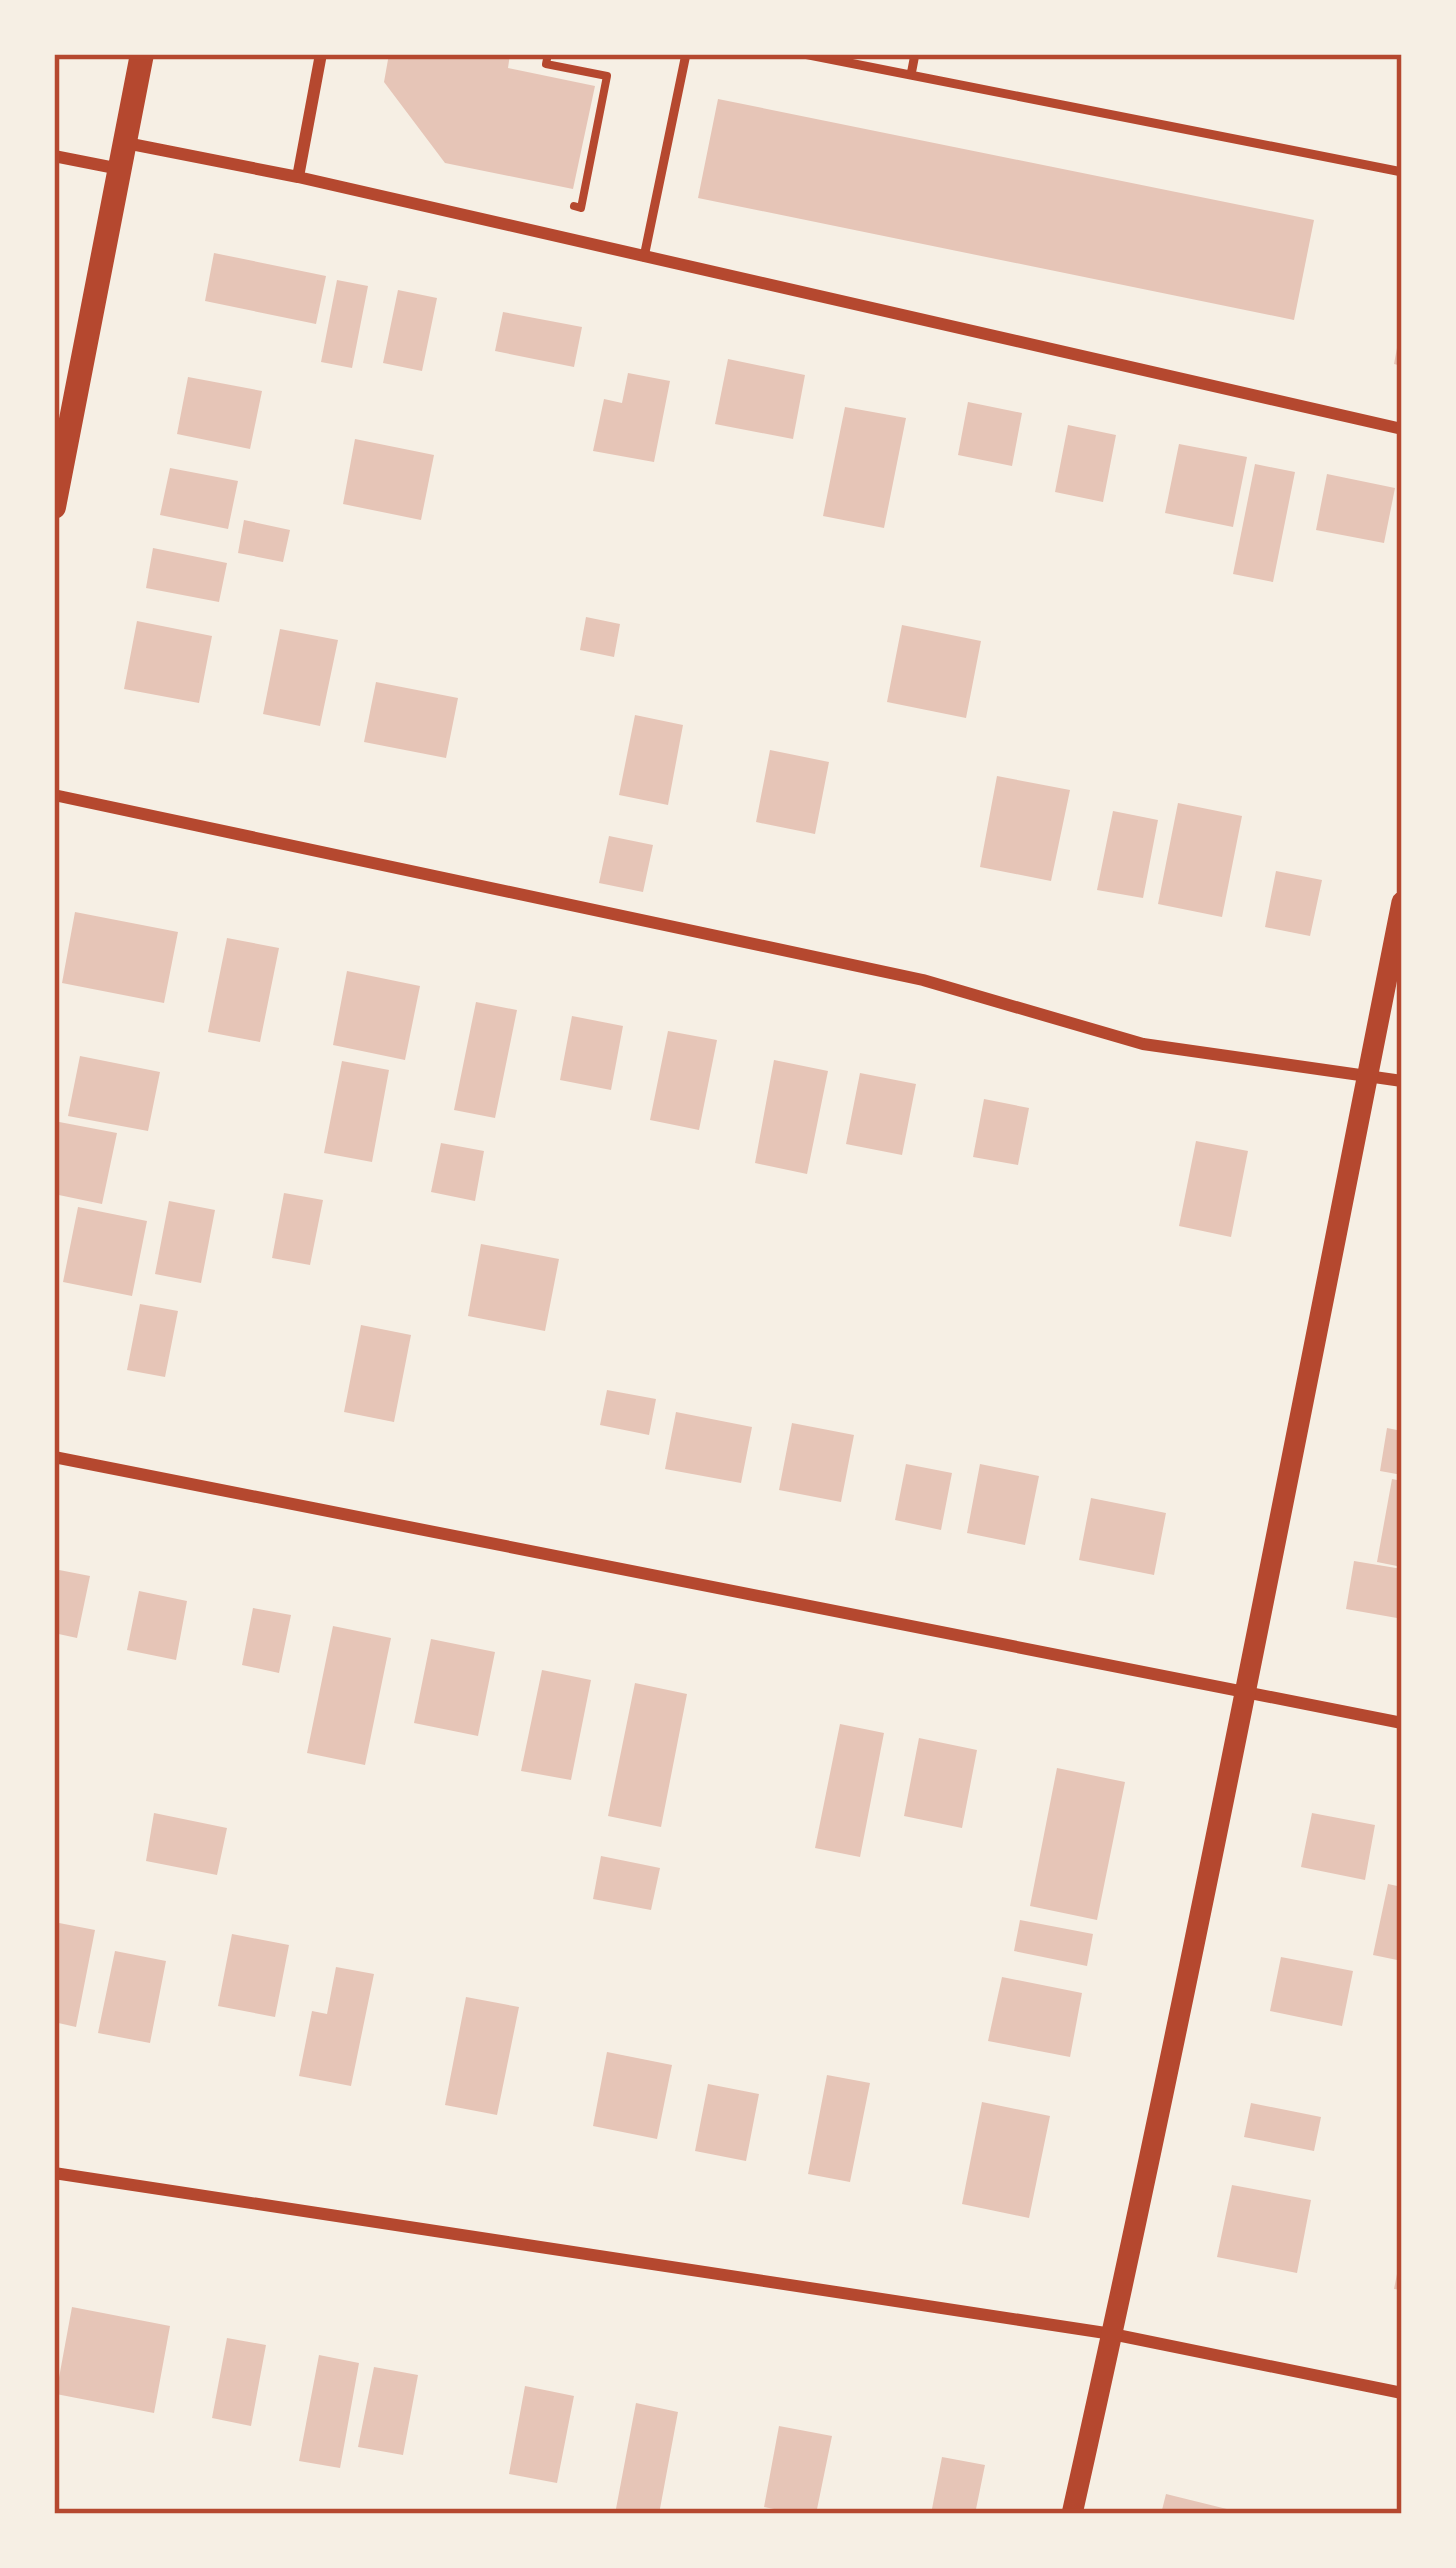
<svg xmlns="http://www.w3.org/2000/svg" width="1456" height="2568" font-family="Merriweather,serif">
<style>
.building{fill:#e6c5b7}
.lines{fill:none;stroke-linecap:round;stroke-linejoin:round}
.path{stroke:#b5482f;stroke-width:8}
.service{stroke:#b5482f;stroke-width:9}
.minor{stroke:#b5482f;stroke-width:12}
.tertiary{stroke:#b5482f;stroke-width:21}
.secondary{stroke:#b5482f;stroke-width:24}
.neatline{fill:none;stroke:#b5482f;stroke-width:4.5}
</style>
<rect width="100%" height="100%" fill="#f6efe4"/>
<path class="building" d="M389,54H510L508,68L595,86L573,189L445,163L384,82Z
M718,99L1314,220L1294,320L698,198Z
M214,253L326,276L316,324L205,301Z
M337,280L368,286L352,368L321,362Z
M398,290L437,298L422,371L383,363Z
M503,312L582,327L574,367L495,351Z
M1400,332H1402V366L1394,364Z
M728,359L805,375L793,439L715,424Z
M628,373L670,381L654,462L593,451L604,399L622,403Z
M188,377L262,391L250,449L177,434Z
M968,402L1022,413L1012,466L958,455Z
M845,407L906,418L884,528L823,516Z
M1068,425L1116,435L1103,502L1055,492Z
M355,439L434,455L421,520L343,504Z
M1179,444L1247,457L1233,527L1165,513Z
M1255,464L1295,472L1273,582L1233,574Z
M170,468L238,481L228,529L160,515Z
M1327,474L1395,488L1384,543L1316,530Z
M244,520L290,530L283,562L238,553Z
M153,548L227,563L219,602L146,588Z
M586,617L620,624L614,657L580,650Z
M137,621L212,636L199,703L124,689Z
M902,625L981,641L966,718L887,702Z
M280,629L338,640L320,726L263,714Z
M376,682L458,698L446,758L364,742Z
M635,715L683,725L668,805L619,795Z
M770,750L829,762L815,834L756,822Z
M997,776L1070,790L1051,881L980,867Z
M1178,803L1242,816L1222,917L1158,904Z
M1113,811L1158,820L1143,898L1097,890Z
M609,836L653,845L643,892L599,883Z
M1276,871L1322,880L1310,936L1265,927Z
M75,912L178,932L164,1003L62,983Z
M227,938L279,948L260,1042L208,1032Z
M347,971L420,986L405,1060L333,1045Z
M476,1002L517,1010L495,1118L454,1110Z
M572,1016L623,1026L611,1090L560,1080Z
M668,1031L717,1040L699,1130L650,1120Z
M80,1056L160,1072L148,1131L68,1116Z
M774,1060L828,1071L807,1174L755,1163Z
M342,1061L389,1070L372,1162L324,1153Z
M860,1073L916,1084L902,1155L846,1144Z
M984,1099L1029,1108L1018,1165L973,1157Z
M54,1121L117,1133L102,1204L54,1194Z
M1196,1141L1248,1151L1231,1237L1179,1226Z
M441,1143L484,1151L475,1201L431,1192Z
M284,1193L323,1200L310,1265L272,1258Z
M169,1201L215,1210L201,1283L155,1274Z
M78,1207L147,1221L132,1296L63,1282Z
M481,1244L559,1259L545,1331L468,1316Z
M140,1304L178,1311L165,1377L127,1370Z
M361,1325L411,1335L394,1422L344,1412Z
M607,1390L656,1399L649,1435L600,1425Z
M676,1412L752,1427L741,1483L665,1469Z
M792,1423L854,1435L841,1502L779,1490Z
M1387,1428L1402,1431V1475L1380,1471Z
M906,1464L952,1473L941,1530L895,1520Z
M980,1464L1039,1476L1025,1545L967,1533Z
M1392,1479L1402,1481V1567L1377,1562Z
M1091,1498L1166,1513L1154,1575L1079,1560Z
M1354,1561L1402,1569L1397,1618L1346,1609Z
M54,1569L90,1576L77,1638L54,1633Z
M139,1591L187,1601L176,1660L127,1650Z
M253,1608L291,1615L279,1673L242,1665Z
M333,1626L391,1638L365,1765L307,1753Z
M431,1639L495,1652L478,1736L414,1723Z
M542,1670L591,1680L571,1780L521,1771Z
M635,1683L687,1694L661,1827L608,1816Z
M840,1724L884,1733L860,1857L815,1848Z
M919,1738L977,1750L962,1828L904,1816Z
M1057,1768L1125,1782L1097,1920L1030,1906Z
M154,1813L227,1828L217,1875L146,1861Z
M1312,1813L1375,1825L1365,1880L1301,1867Z
M601,1856L660,1868L651,1910L593,1899Z
M1388,1884L1402,1887V1961L1373,1955Z
M1020,1920L1093,1934L1087,1966L1014,1951Z
M54,1922L95,1930L76,2027L54,2022Z
M232,1934L289,1945L275,2017L218,2006Z
M115,1951L166,1961L150,2043L98,2033Z
M1281,1957L1353,1971L1342,2026L1270,2011Z
M336,1967L374,1974L351,2086L299,2076L312,2011L327,2014Z
M1002,1977L1082,1993L1070,2057L988,2041Z
M466,1997L519,2007L497,2115L445,2105Z
M607,2052L672,2065L657,2139L593,2126Z
M827,2075L870,2083L850,2182L808,2174Z
M708,2084L759,2094L746,2161L695,2151Z
M982,2102L1050,2116L1029,2218L962,2204Z
M1251,2103L1321,2117L1314,2151L1244,2137Z
M1232,2185L1311,2200L1297,2273L1217,2257Z
M1400,2259H1402V2290L1394,2289Z
M72,2307L170,2326L154,2413L56,2394Z
M227,2338L266,2345L251,2426L212,2418Z
M319,2355L359,2363L340,2468L299,2461Z
M374,2367L418,2375L403,2455L358,2447Z
M525,2386L574,2396L557,2483L509,2474Z
M636,2403L678,2412L659,2514H615Z
M779,2426L832,2436L816,2514H799L764,2507Z
M942,2457L985,2465L975,2514H931Z
M1166,2494L1239,2512L1238,2514H1161Z"/>
<g class="lines">
<path class="path" d="M548,54L546,64L607,76L581,208L574,206"/>
<path class="service" d="M804,54L1402,172
M911,75L915,54
M644,257L686,54"/>
<path class="minor" d="M126,143L298,177L1402,429
M54,156L120,169
M298,177L321,54
M54,795L923,980L1143,1044L1402,1081
M54,1457L1402,1723
M54,2173L1112,2334L1402,2393"/>
<path class="tertiary" d="M1072,2514C1192,1979 1295,1440 1402,902"/>
<path class="secondary" d="M54,507L142,54"/>
</g>
<rect width="1456" height="2568" fill="none" stroke="#f6efe4" stroke-width="114"/>
<rect x="57" y="57" width="1342" height="2454" class="neatline"/>
</svg>
